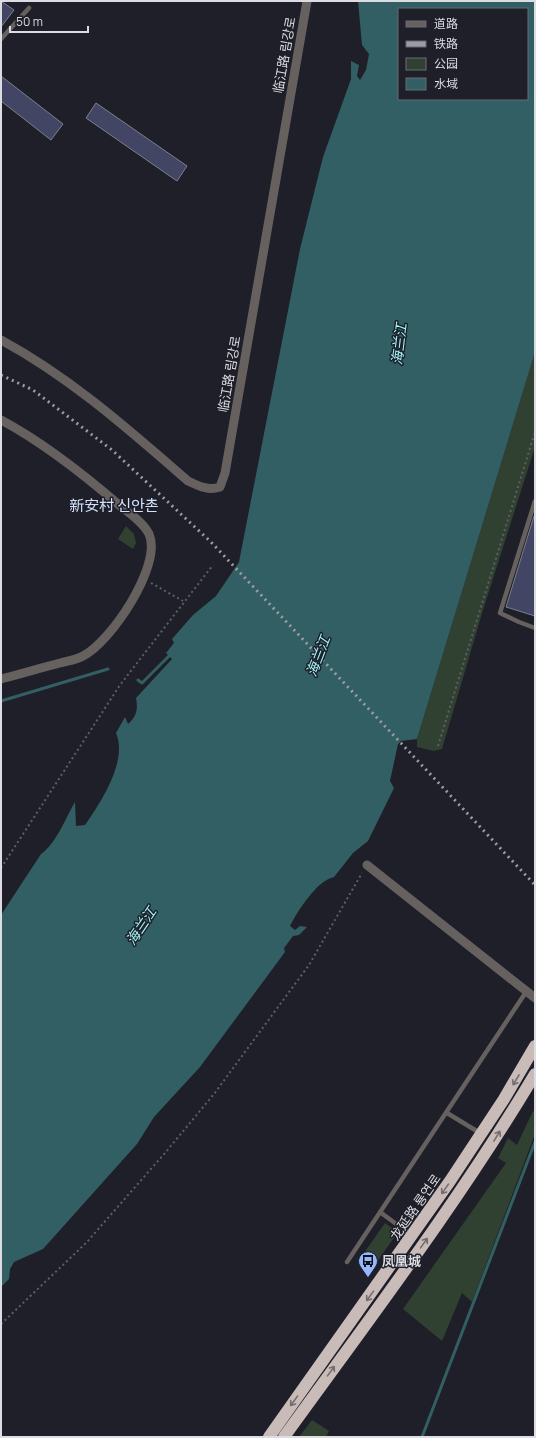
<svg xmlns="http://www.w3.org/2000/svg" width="536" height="1438" font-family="Manrope,'Noto Sans SC','Noto Sans KR',sans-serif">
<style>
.green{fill:#314131}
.water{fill:#325f63;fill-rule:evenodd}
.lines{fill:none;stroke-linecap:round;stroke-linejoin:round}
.stream{stroke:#325f63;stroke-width:3}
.building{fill:#424664;stroke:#7d808a}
.path{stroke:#5e5f67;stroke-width:2;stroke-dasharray:2 3;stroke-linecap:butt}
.lane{stroke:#66605f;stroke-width:4.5}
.street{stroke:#66605f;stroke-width:9}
.highway{stroke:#c9bbb7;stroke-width:12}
.rail{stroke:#9c9da4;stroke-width:3;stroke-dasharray:2 4;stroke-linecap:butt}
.oneway{stroke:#746d70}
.labels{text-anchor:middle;stroke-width:3;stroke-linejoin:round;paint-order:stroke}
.street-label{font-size:13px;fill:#dcdde3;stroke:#1e1f28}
.poi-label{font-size:13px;font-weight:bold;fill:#dcdde3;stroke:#1e1f28;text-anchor:start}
.water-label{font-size:14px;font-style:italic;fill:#a2f4fb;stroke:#1e1f28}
.quarter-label{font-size:15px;fill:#d4e2fd;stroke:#1e1f28}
</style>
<rect width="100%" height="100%" fill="#1e1f28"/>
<path class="green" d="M535,352V447L483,610L442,749L434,751L417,747V739Z
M126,526L134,534L136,543L133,549L118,539Z
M533,1111L535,1112V1134L472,1302L462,1293L442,1341L403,1309L506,1163L498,1158L508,1138L517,1145Z
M385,1223L398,1232L372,1269L359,1260Z
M312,1420L329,1431L326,1437H299Z"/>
<path class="water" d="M358,1H535V352L417,739L401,741L398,744L390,781L394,788L368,841L353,853L334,877C317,880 297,912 290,926L295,930L300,926L307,927L299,935L293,936L284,948L285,952L200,1067L154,1117L137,1144L43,1249L14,1262L10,1269L9,1279L1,1287V915L41,854C56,844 66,817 75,802L76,826L85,825C101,802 128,761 116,733L125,717L128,724C137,716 138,709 136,698L172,659L166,653L174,643L172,639L193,615L216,596L239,562L300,249L323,157L351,79V61L359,65L357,76L360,80L366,70L369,54L362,45ZM399,9H527V99H399Z"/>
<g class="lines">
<path class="stream" d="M138,680L142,683L171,654
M1,701L108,669
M422,1437L535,1142"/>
</g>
<path class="building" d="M1,1L14,10L1,27Z
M1,76L63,124L51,140L1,101Z
M96,103L187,166L177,181L86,118Z
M534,516L535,517V616L506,607Z"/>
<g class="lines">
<path class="path" d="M151,583L183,601
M438,746L535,432
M1,868L120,685L213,565
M1,1324L86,1243L165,1153L214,1094L309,965L362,873"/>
<path class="lane" d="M1,39L29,8
M535,501L500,613L519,622L535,628
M447,1113L480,1133
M380,1212L411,1235
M347,1262L526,992"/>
<path class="street" d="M1,340C71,378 128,429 188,481C199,486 208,491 220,487L225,473L307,1
M1,420C44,443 82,473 119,505C129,513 143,522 149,534C163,565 110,643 83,656C76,660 67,661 60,663C40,668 21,674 1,679
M367,865L535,998"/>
<path class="highway" d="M269,1437L450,1181L504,1099L535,1046
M284,1437C370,1318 460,1200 535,1074"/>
<path class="rail" d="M1,375L33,390L112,450L211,542L535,885"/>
</g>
<defs><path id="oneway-shaft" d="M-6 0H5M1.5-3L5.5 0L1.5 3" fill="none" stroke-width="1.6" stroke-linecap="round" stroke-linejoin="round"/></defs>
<g class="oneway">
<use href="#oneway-shaft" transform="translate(516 1080) rotate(121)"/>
<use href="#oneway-shaft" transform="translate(497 1136) rotate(-58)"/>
<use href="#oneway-shaft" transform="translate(445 1189) rotate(125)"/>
<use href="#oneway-shaft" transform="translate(424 1243) rotate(-54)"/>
<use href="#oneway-shaft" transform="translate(370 1296) rotate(126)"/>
<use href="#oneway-shaft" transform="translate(331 1371) rotate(-54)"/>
<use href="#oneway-shaft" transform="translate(294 1401) rotate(126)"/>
</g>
<defs>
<g id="bus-pin" transform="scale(1)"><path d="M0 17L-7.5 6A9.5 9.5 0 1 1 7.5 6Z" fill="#94b7fd" stroke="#1e1f28"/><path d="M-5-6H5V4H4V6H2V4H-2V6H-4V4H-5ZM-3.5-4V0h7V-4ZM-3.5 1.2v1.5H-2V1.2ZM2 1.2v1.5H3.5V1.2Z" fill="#111"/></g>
</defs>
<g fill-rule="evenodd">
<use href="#bus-pin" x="368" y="1261"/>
</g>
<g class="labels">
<g class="street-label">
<text transform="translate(284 55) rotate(-80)" y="5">临江路 림강로</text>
<text transform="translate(229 374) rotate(-80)" y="5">临江路 림강로</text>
<text transform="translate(415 1207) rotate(-55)" y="5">龙延路 룡연로</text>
</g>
<g class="poi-label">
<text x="382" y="1266">凤凰城</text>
</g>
<g class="water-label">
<text transform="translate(399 344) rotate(-83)" y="5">海兰江</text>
<text transform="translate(318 656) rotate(-69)" y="5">海兰江</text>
<text transform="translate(141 926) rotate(-56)" y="5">海兰江</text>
</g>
<g class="quarter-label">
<text x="114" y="511">新安村 신안촌</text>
</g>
</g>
<rect width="536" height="1438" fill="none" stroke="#dcdde3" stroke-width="4"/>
<rect x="398" y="8" width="130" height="92" fill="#1e1f28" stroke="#6a6b73"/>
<rect x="406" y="21" width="20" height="6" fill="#66605f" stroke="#6a6b73"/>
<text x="434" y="28" font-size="12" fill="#dcdde3">道路</text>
<rect x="406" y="41" width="20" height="6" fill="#9c9da4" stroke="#6a6b73"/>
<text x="434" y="48" font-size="12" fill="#dcdde3">铁路</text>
<rect x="406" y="58" width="20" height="12" fill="#314131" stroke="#6a6b73"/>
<text x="434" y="68" font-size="12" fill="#dcdde3">公园</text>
<rect x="406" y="78" width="20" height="12" fill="#325f63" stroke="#6a6b73"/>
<text x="434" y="88" font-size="12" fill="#dcdde3">水域</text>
<path d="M10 26v6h78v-6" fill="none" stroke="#dcdde3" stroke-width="2"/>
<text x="16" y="26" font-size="12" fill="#dcdde3" stroke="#1e1f28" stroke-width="3" paint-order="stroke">50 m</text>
</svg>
